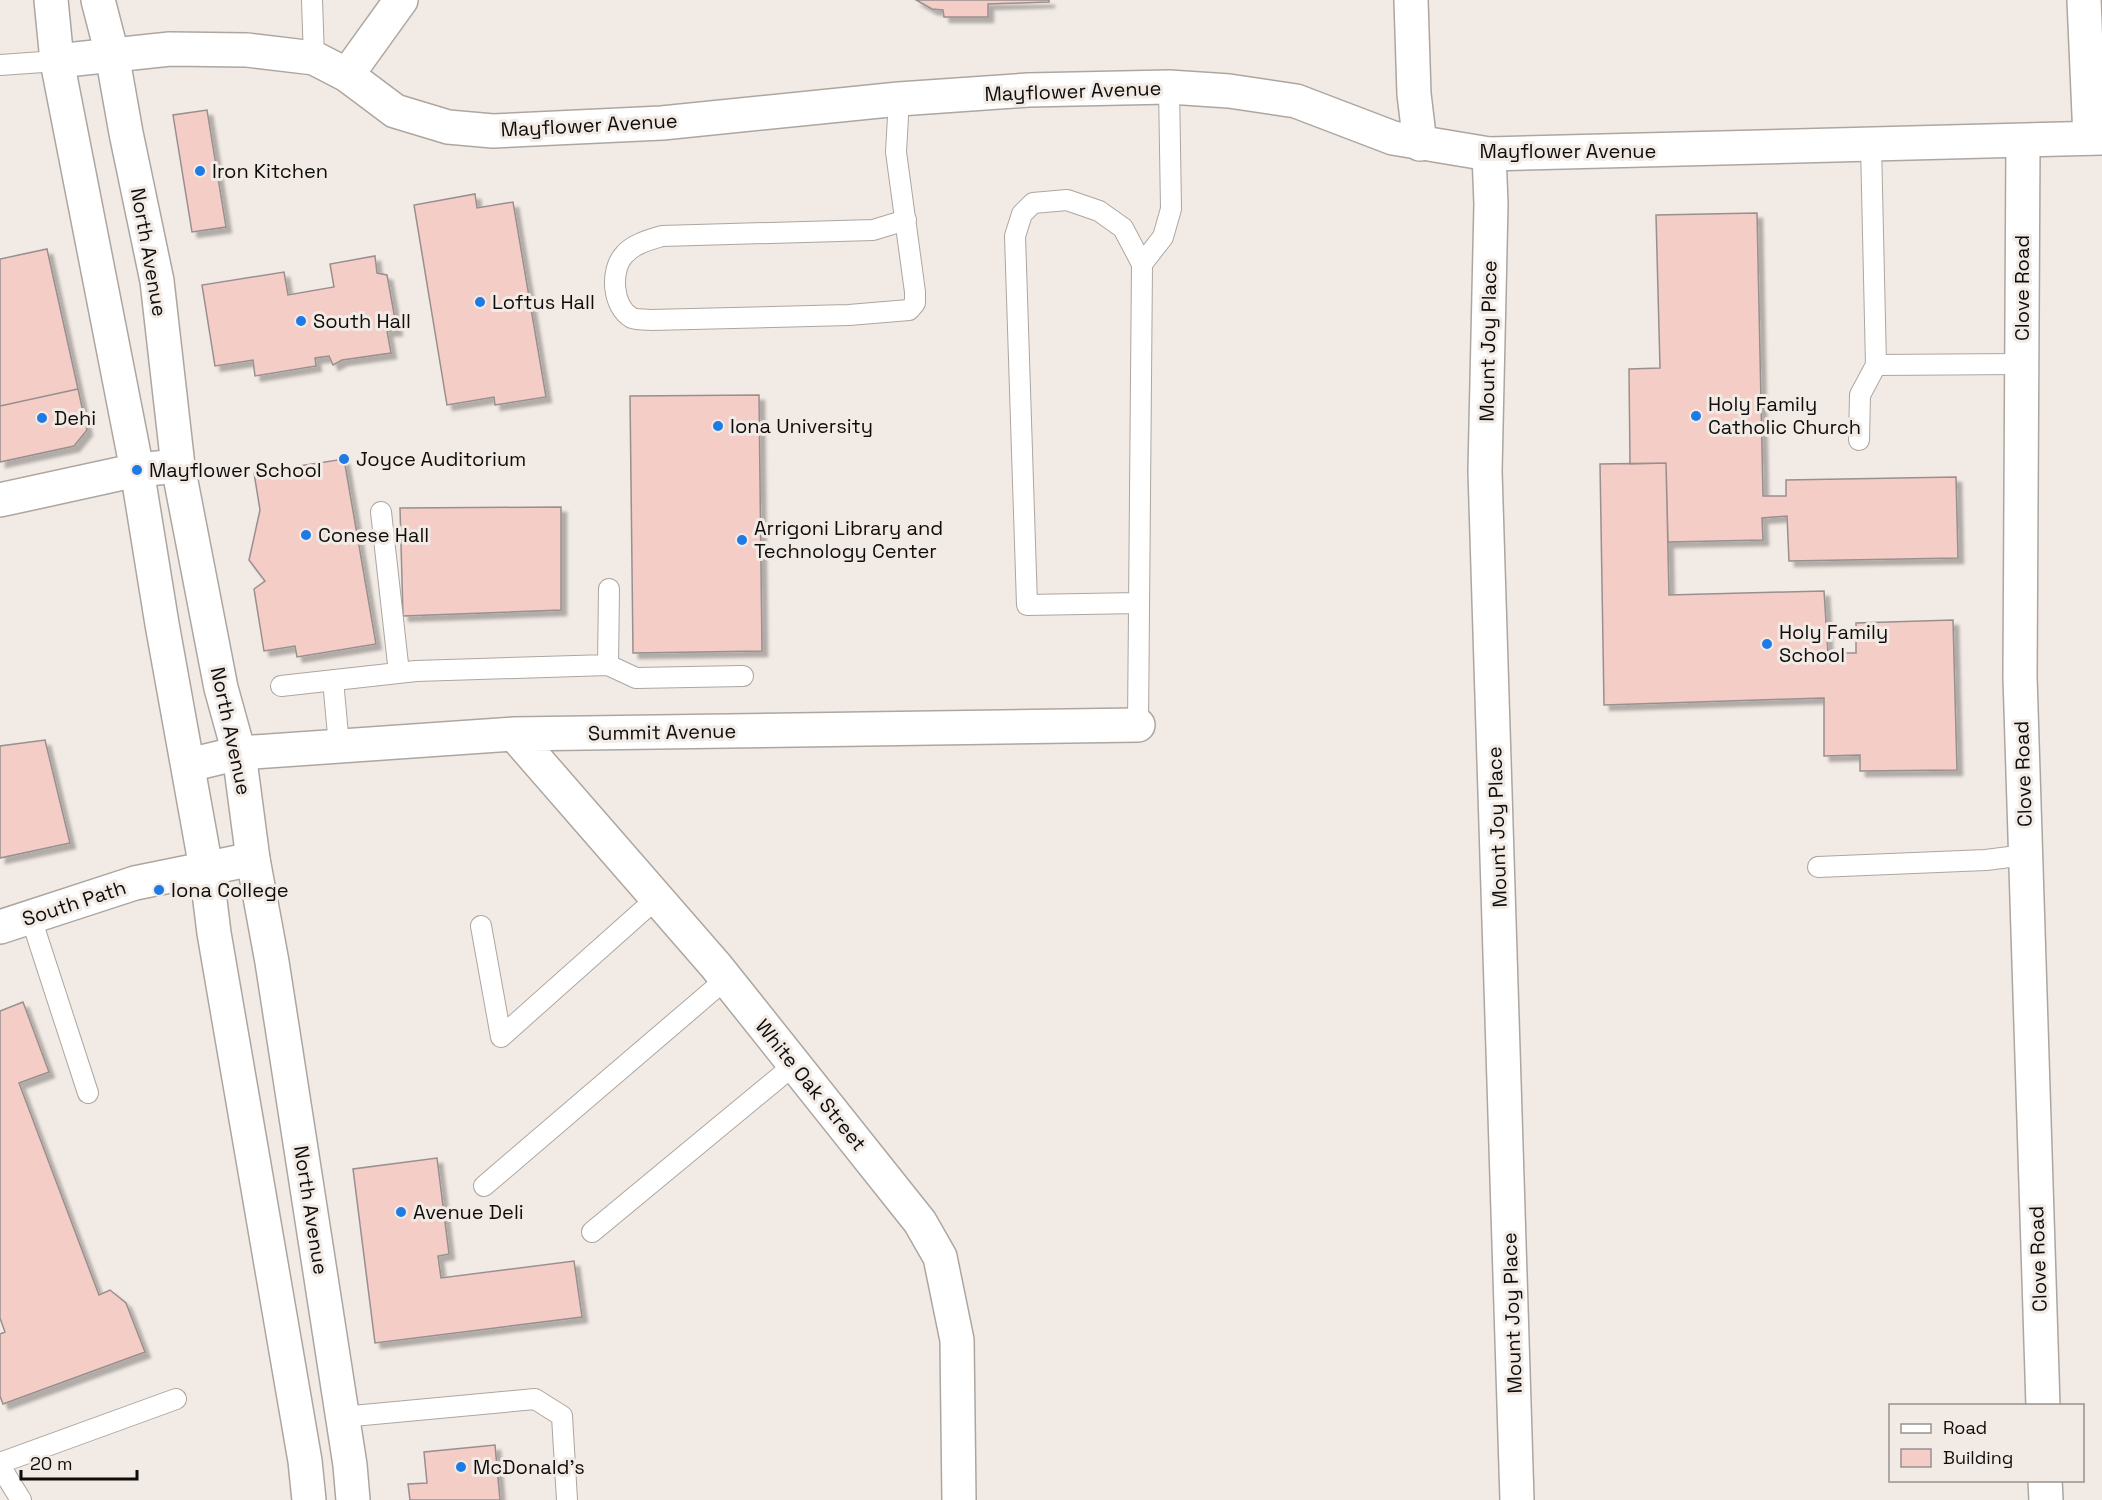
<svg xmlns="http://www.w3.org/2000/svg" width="2102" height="1500" font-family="'Space Grotesk',sans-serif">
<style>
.building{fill:#f4cdc6;stroke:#998f8e;stroke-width:1.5;filter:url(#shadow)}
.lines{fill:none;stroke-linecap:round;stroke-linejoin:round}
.lane-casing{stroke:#ada6a0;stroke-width:22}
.street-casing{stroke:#ada6a0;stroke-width:36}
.secondary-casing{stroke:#ada6a0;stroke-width:36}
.primary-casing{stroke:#ada6a0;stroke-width:36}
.lane{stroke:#fff;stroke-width:20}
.street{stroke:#fff;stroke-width:33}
.secondary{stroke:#fff;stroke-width:33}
.primary{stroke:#fff;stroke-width:33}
.poi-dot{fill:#1e7ae4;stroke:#f2eae4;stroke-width:2}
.labels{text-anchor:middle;stroke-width:6;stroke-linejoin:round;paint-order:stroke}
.street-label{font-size:20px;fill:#0f0d0b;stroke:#f2eae4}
.poi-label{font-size:20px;fill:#0f0d0b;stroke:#f2eae4;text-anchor:start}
</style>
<defs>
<filter id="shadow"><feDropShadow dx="5.5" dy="5.5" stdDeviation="1.5" flood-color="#0004"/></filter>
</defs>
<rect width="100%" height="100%" fill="#f2eae4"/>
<path class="building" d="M916,0H1049V2L988,4V17H944L943,10L932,9Z
M207,110L226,227L192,232L173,115Z
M475,194L477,208L513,202L546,397L495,405L494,397L447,405L414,205Z
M1757,213L1763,496H1786V480L1956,477L1958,558L1789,561L1787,516L1762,518L1763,540L1668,542L1666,463L1630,464L1629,369L1660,368L1656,215Z
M47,249L78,389L0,406V259Z
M375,256L377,273L387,275L397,330L387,331L391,353L342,360L333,365L329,356L315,358L316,366L255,376L253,360L215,366L202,285L284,272L288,295L334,287L330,264Z
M78,389L87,430L74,446L0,462V406Z
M759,395L762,651L633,653L630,396Z
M344,459L376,644L297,657L295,646L264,651L254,589L265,581L249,560L260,510L254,473Z
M1666,463L1669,595L1824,591L1828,653H1856V623L1953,620L1957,770L1860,771V755L1824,756V698L1604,705L1600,464Z
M561,507V610L403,616L400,508Z
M45,740L70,843L0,858V746Z
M23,1002L49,1072L19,1083L99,1295L110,1290L126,1303L145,1352L3,1404L0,1396V1334L5,1332L0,1318V1011Z
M437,1158L449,1254L438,1256L441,1278L574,1261L582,1317L375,1343L353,1169Z
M495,1445L500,1500H410L408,1484L427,1483L424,1452Z"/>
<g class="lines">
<g class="lane-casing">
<path id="lane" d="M312,0L314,58
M0,65L57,61
M899,99L896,152L915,292V303L909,310L849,315L651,320C645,319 637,320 632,318C612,307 610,270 624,255C633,244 649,240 662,236L873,230L906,220
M1871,145L1876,365L2021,364
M1859,440L1860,395L1876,365
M381,512L399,673
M1139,603L1027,605L1015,236L1022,214L1033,203L1067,200L1099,211L1123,228L1142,264
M608,665L609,589
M333,680L339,746
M281,686L416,671L608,665L636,678L743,676
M1138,725L1142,264L1163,237L1171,209L1169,87
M1818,867L1986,860L2025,855
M31,918L88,1093
M481,926L501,1037L657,898
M484,1186L726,979
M592,1232L794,1065
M342,1417L535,1399L562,1416L567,1500
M0,1463L176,1399
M0,1466L21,1500"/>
</g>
<g class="street-casing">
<path id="street" d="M1411,0L1414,94L1420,144
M2084,0L2090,138
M347,75L401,0
M2023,142L2020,677L2043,1406
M1489,154L1491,204L1485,471L1517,1500
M0,500L137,470L178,466
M514,734L716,966L920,1222L940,1257L957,1340L959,1500
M189,765L239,753L514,734L1138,725
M0,927L135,883L253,859
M2045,1480L2046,1500"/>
</g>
<g class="secondary-casing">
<path id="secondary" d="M57,61L170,49L247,50L314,58L347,75L395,111L448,127L493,131L662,123L899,99L1028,90L1169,87L1229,91L1296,101L1393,138L1489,154L2102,138"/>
</g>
<g class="primary-casing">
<path id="primary" d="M51,0L57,61L137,470L162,624L206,868L214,933L305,1461L309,1500
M98,0L112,54L126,133L157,281L178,466L221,688L239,753L253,859L272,962L350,1465L353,1500"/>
</g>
<use href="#lane" class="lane"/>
<use href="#street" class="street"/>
<use href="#secondary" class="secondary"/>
<use href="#primary" class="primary"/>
</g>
<g class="poi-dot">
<circle cx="200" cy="171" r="6"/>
<circle cx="480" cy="302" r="6"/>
<circle cx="301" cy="321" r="6"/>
<circle cx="1696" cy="416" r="6"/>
<circle cx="42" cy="418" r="6"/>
<circle cx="718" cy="426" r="6"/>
<circle cx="344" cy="459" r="6"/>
<circle cx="137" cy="470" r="6"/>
<circle cx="306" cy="535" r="6"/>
<circle cx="742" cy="540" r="6"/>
<circle cx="1767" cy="644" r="6"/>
<circle cx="159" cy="890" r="6"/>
<circle cx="401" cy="1212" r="6"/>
<circle cx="461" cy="1467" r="6"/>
</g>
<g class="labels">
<g class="street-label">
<text transform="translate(1073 91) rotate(-2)" y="7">Mayflower Avenue</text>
<text transform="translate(589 125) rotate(-3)" y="7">Mayflower Avenue</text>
<text x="1568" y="158">Mayflower Avenue</text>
<text transform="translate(149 252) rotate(80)" y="7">North Avenue</text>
<text transform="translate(2022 288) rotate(-90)" y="7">Clove Road</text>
<text transform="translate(1488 341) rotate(-89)" y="7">Mount Joy Place</text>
<text transform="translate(231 731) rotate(78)" y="7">North Avenue</text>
<text transform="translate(662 732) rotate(-1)" y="7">Summit Avenue</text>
<text transform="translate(2023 774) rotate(-92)" y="7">Clove Road</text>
<text transform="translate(1497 827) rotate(-92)" y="7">Mount Joy Place</text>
<text transform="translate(74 903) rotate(-18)" y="7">South Path</text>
<text transform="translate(811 1085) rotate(51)" y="7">White Oak Street</text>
<text transform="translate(311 1210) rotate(81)" y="7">North Avenue</text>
<text transform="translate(2038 1259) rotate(-92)" y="7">Clove Road</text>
<text transform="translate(1512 1313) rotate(-92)" y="7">Mount Joy Place</text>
</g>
<g class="poi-label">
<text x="212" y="178">Iron Kitchen</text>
<text x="492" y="309">Loftus Hall</text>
<text x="313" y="328">South Hall</text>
<text x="1708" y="411">Holy Family<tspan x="1708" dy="23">Catholic Church</tspan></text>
<text x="54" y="425">Dehi</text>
<text x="730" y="433">Iona University</text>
<text x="356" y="466">Joyce Auditorium</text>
<text x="149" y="477">Mayflower School</text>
<text x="754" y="535">Arrigoni Library and<tspan x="754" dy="23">Technology Center</tspan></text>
<text x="318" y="542">Conese Hall</text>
<text x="1779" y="639">Holy Family<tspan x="1779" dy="23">School</tspan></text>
<text x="171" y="897">Iona College</text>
<text x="413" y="1219">Avenue Deli</text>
<text x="473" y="1474">McDonald's</text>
</g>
</g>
<rect x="1889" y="1404" width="195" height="78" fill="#f2eae4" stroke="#97928d" stroke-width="1.5"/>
<rect x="1901" y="1424" width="30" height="9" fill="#ffffff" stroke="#97928d" stroke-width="1.5"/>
<text x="1943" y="1434" font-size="18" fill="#0f0d0b">Road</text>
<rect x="1901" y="1449" width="30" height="18" fill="#f4cdc6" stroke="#97928d" stroke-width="1.5"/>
<text x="1943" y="1464" font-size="18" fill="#0f0d0b">Building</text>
<path d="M21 1470v9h116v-9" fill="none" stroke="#0f0d0b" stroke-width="3"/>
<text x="30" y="1470" font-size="18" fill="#0f0d0b" stroke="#f2eae4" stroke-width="4.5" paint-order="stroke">20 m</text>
</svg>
